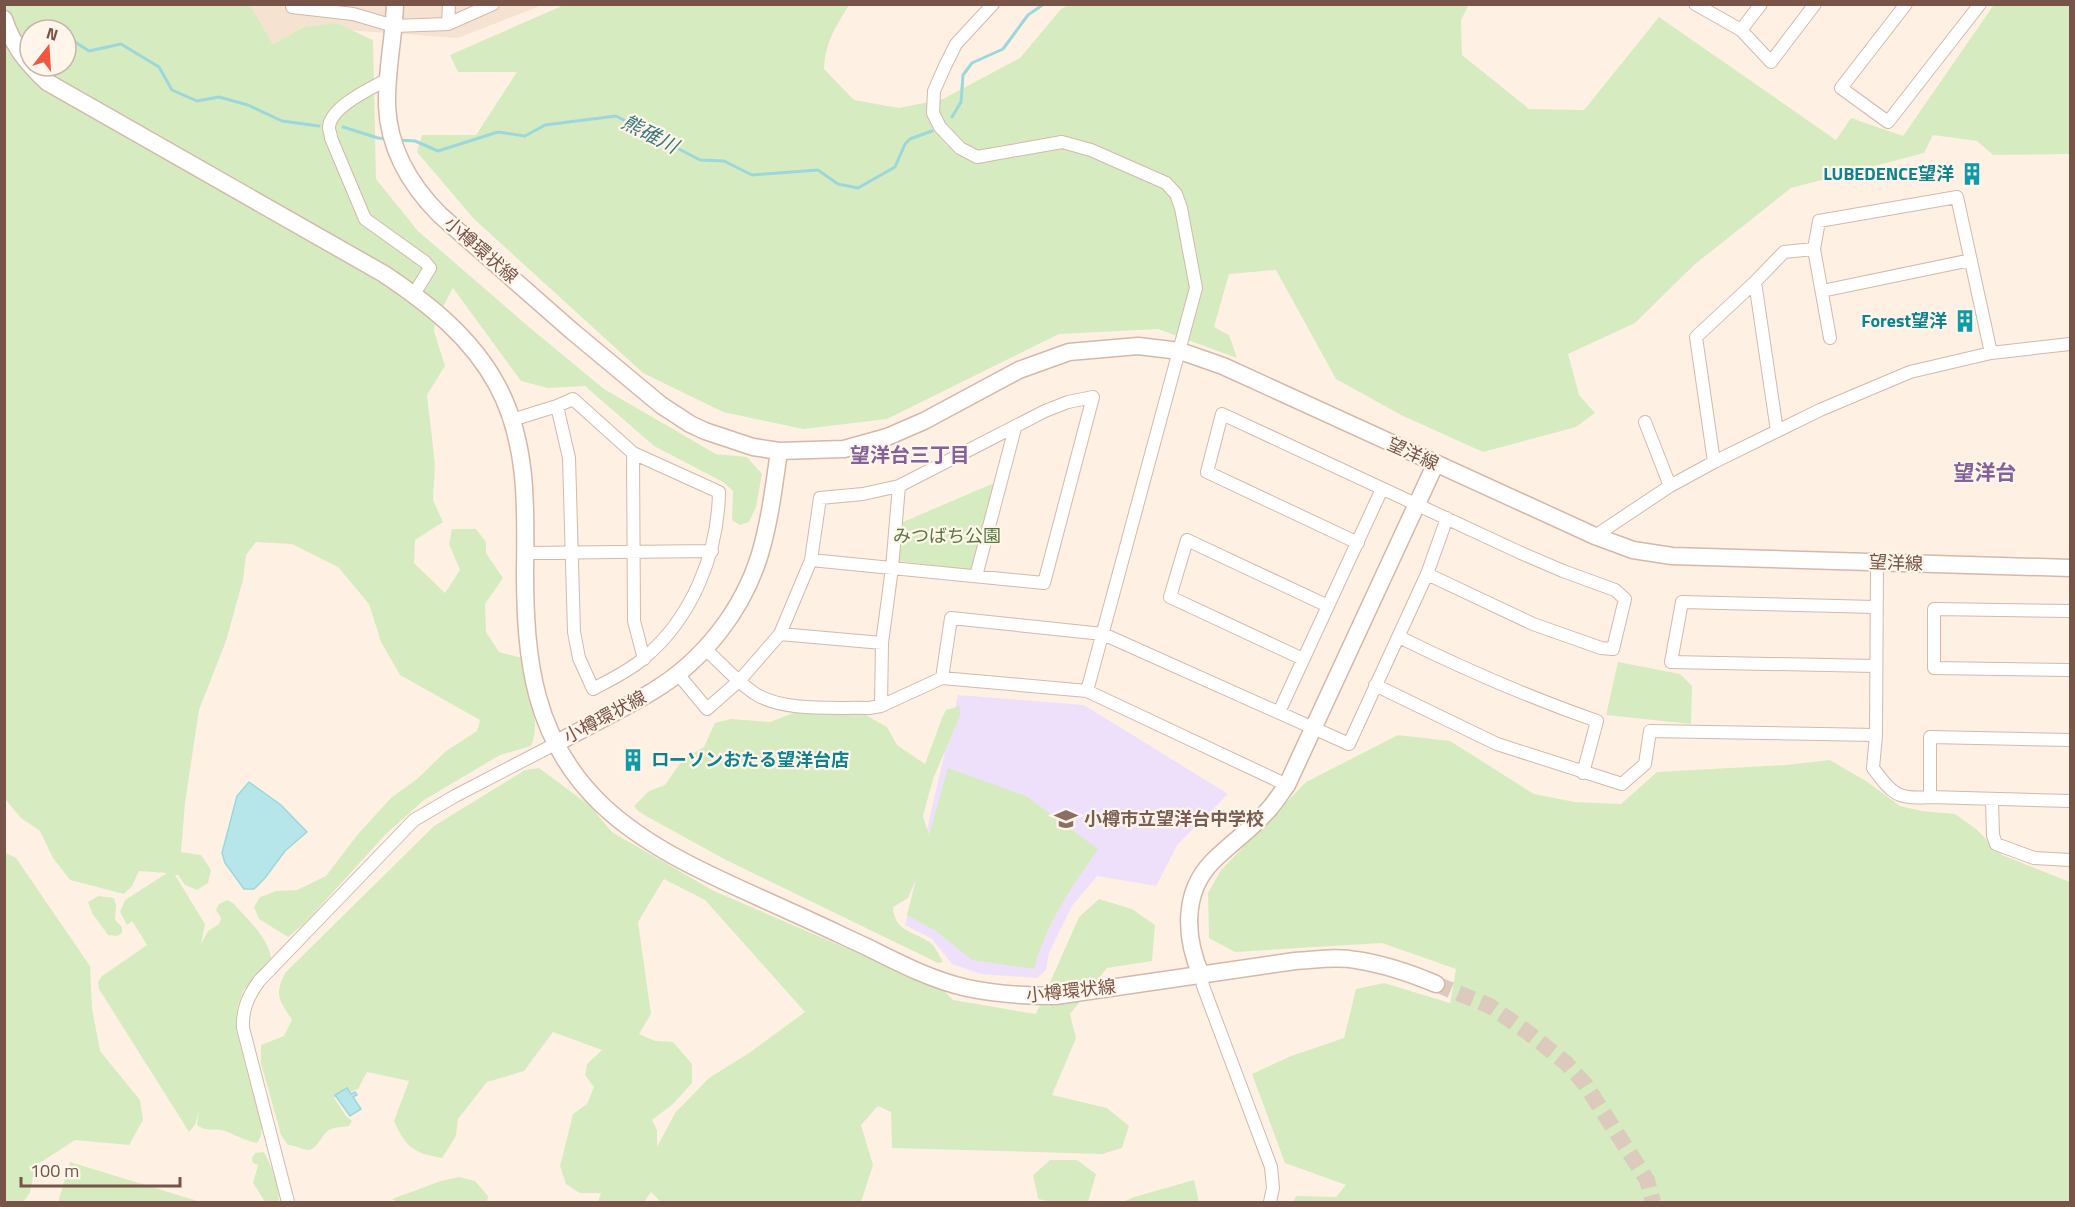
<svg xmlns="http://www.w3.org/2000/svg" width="2075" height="1207" font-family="'Titillium Web','Noto Sans JP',sans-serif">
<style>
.residential{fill:#f6e2d1}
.education{fill:#eee0fa}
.green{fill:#d6ecc0;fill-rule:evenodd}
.water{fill:#b6e6e9;stroke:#9cd7db;stroke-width:1.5}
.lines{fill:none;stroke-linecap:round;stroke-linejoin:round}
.stream{stroke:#9cd7db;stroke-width:3}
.secondary-tunnel{stroke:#dccabc;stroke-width:16;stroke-dasharray:16 8;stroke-linecap:butt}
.street-casing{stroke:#d2b9ab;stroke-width:14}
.secondary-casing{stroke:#d5b8a9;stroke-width:19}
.street{stroke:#fff;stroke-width:12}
.secondary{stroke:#fff;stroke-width:16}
.labels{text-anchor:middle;stroke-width:4.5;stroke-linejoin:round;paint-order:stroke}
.culture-label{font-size:18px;font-weight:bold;fill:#0d838f;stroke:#fff5eb;text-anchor:end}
.street-label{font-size:18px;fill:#775447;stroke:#fff5eb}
.park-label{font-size:18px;fill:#53783c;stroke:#fff5eb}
.education-label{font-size:18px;font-weight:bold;fill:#785e54;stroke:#fff5eb;text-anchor:start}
.water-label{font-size:20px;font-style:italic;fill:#3a787e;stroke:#fff5eb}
.neighbourhood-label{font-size:20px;font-weight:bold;fill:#83629b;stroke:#fff5eb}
.quarter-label{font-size:21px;font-weight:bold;fill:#83629b;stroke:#fff5eb}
</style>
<rect width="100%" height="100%" fill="#fef1e3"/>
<path class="residential" d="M250,5H543L458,38L304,27L273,44Z"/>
<path class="education" d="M958,695L1084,705L1228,794L1178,844L1156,886L1097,876L1072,906L1049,953L1046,970L1037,978L981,974L952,964L932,939L905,925Z"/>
<path class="green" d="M1469,4L1461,20L1462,55L1529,109L1584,110L1659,17L1836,140L1851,118L1903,136L1993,6L2070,5V154L1993,155L1977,141L1933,135L1924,153L1791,188L1694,265L1635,323L1568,354L1579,395L1595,413L1576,427L1483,452L1401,415L1336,379L1276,270L1229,274L1214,327L1229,335L1237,358L1158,329L1059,334L887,419L803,429L723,412L643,373L474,219L417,152L422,135H476L517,72H458L450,55L564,5H849C836,26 825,43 824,69L854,100L899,108L943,99L1020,58L1061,9L1069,5Z
M4,5H250L273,44L304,27L336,23L373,40L376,179L418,231L529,327L604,389L716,454L747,457L762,474L756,507L749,522L740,525L732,520L733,491L723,482L654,446L585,386L548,388L521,381L453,288L435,322L434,331L445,366L427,395L435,464L433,500L443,522L415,540L414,563L445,593L460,570L449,544L452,529H476L486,542V553L503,578L485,604L486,632L499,652L522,658C525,687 543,717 531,746L500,755L424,800L386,834L304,924L288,937L259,919L254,907L260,897L276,891L297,890L326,876L358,834L391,798L417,779L446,751L477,731L480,720L400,675L381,642L369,604L338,567L292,544L256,542L246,555L243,580L226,641L199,710L185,803L181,852L201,855L211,870L208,883L197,890L185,885L178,875H175L205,924L201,944L208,931L219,924L221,918L216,910L219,904L227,900L233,903C246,918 269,938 271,958L243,991L237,1009L236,1030L262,1127L261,1136L257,1143C245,1141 236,1135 225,1131C214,1127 208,1133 197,1125L199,1111L195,1125L189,1132L99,989L98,982L102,976L147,945L132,921L127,925L120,912L125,900L167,873L139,871L132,886L124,894L70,880L53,858L40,831L21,818L5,799ZM30,30H66V66H30Z
M994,483L971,570L899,561L903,522Z
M1618,662L1680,674L1692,686L1691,724L1606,715Z
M960,706V716L933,779L923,816L929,835L948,768L1026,796L1098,849C1071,888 1047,922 1034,969L972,960L936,931L907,915L917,877L908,898L893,907C894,933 917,931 933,945C937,950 940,957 943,962L938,963L724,859L646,816L637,810L634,806L649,791L665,785L683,759L704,747L715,723L731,719L770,722L796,712L864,714L887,727L897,745L925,764L942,718L946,710Z
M1398,735L1450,741L1534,794L1575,802L1621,804L1657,772L1785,765L1830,760L1866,781L1900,806L1922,811L1955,814L1976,829L2002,855L2070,882V1202H1293L1296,1196L1336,1197L1346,1185L1285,1163L1252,1074L1291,1056L1344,1038L1356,989L1384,983L1450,1003L1456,969L1382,943L1235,952L1209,938L1208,893L1221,870L1306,782Z
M539,768L589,805L612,832L714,891L943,990L953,1000L1036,1014L1079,917L1099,899L1132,909L1155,925L1152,961L1107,968L1070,1014L1076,1038L1052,1095L1107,1108L1129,1126L1122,1148L1102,1154L892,1148L891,1112L878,1106L861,1125L873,1165L861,1202H661L651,1192L644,1202H598L601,1193H580L566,1184L560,1166L573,1114L587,1104L594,1087L585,1075L587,1064L602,1050L553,1032L524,1071L487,1082L458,1119L456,1136L442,1158C414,1153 406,1148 394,1121L409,1081L367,1072L358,1089L334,1098L346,1116L352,1121L349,1126C343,1127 335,1127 329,1130C321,1135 317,1151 307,1150C301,1149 295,1145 288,1145L281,1135L261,1063V1045L284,1036L292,1020C279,999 274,997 285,973L434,826L525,770ZM664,879L705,900L805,1012L749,1053L709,1078L675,1113L657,1147V1130L652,1120L673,1104L692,1083V1064L673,1042L655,1041L639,1034L651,1014L638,922Z
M4,852L16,858L90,966L92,1008L100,1051L140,1100L143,1120L129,1145L75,1140L35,1166L30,1193L23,1202H5Z
M98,896L114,898L116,905L115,920L122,927V933L117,936L108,935L92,913L88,902Z
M264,1152C272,1167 279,1185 279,1202H265L253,1183L258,1165L253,1163L252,1158L255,1153Z
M1050,1160H1077L1096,1174L1088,1202H1053L1038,1199L1033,1175Z
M70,1162L201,1202H58Z
M459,1177L475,1181L488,1196L487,1202H397L392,1199L441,1181Z
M1194,1180L1199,1202H1123L1134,1197Z"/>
<path class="water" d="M249,782L281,805L307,832L285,851L265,878L254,889H244L225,863L222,853L237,796Z
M347,1088L351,1094L355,1092L357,1095L353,1097L361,1109L350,1116L335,1095Z"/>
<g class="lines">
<path class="stream" d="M66,36L89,51L121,44L159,67L172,90L197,101L219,97L248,105L282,121L319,126
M26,45L30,43
M952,117L961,102L963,75L972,63L1003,49L1028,15L1044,4
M343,127L378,138L388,139
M397,140L415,141L438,151L498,132L525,136L545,125L616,116L700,160L724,161L752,175L818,170L838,184L858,188L895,167L905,144L910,139L932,131"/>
<path class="secondary-tunnel" d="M1436,984L1490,1006L1530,1034L1566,1063L1585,1084L1647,1180L1653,1202"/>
<g class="street-casing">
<path id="street" d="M292,4V7L353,14L394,26L448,24L493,4
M993,4L956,44L945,66L934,91L933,113L940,127L960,148L977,157L1062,142L1091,150L1166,183L1176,194L1181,208L1196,288L1087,691
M1695,4L1741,30L1771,62L1815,4
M1906,4L1841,88L1888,122L1980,4
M448,24L449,4
M1741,30L1761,4
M388,79C372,88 329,107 329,128C329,131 331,134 331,138L365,219L425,262L430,268L414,294
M1755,282L1777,431
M1822,291L1971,260
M1830,338L1814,249L1819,221L1957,197L1991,353
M512,420L557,406L573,399L633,453L719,492C718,554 692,618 644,658C629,671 610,680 593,689L579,658L574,632L569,458L557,406
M1645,422L1670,486
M633,453L634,621L644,659
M1714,462L1696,337L1755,282L1784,252L1814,249
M1595,536L1670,486L1714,462L1820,410L1910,372L1991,353L2070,344
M1358,543L1207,472L1222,414L1521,553L1563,571L1615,590L1625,599L1613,649L1601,648L1533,624L1427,574
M526,553L712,551
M1877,563L1876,735L1873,768C1892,793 1896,800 1930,797L2070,801
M976,576L1015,428
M1875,607L1682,602L1671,662L1875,666
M2070,611L1934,609V668L2070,670
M780,634L882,643
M1399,637C1464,669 1528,697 1597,721L1583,773
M705,649C721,663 736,681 754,693C782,712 835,707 869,708L881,706L942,678L1087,691L1287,785
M1303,659L1170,597L1187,540L1328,606
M678,674L707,709L740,680L780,634L811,560L820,498L863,494L899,486L1045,411L1068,402L1093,397L1044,583L811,560
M942,678L951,618L1103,634L1349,744L1427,574L1447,518
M1375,685L1497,744L1622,784L1645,764L1650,731L1876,735
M881,706L882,643L892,568L899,486
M1279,712L1382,489
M1930,797V737L2070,740
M1992,800L1993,835L1996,844L2034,858L2070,860
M1201,975L1203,986L1271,1167L1273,1188L1270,1202
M288,1202L243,1028C242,1010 248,996 259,981L414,820L455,796L557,743"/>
</g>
<g class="secondary-casing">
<path id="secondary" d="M395,4C394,38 386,72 387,106C389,150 410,185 440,215L572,331L661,405L690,424L705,431L753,447L779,451L844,449L887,437L924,421L1019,370L1069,352L1138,346L1180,351L1223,366L1595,536L1633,550L1672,556L2070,568
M4,19C13,46 27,63 47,82L384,274C429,304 471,337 497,385C528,442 526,507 525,570C525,659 533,739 602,805C654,854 724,881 789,911C816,923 843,936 869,948C901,964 932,980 967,988C996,994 1025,996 1055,996L1295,961C1315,960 1336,956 1356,960C1383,964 1410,973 1436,984
M557,743C588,726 622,710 653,691C703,661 743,610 760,554C770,520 774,486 779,451
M1201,975C1185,938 1182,893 1212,862C1231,843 1253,828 1270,808C1276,801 1281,793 1287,785L1435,465"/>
</g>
<use href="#street" class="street"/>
<use href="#secondary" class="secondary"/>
</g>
<defs>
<g id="building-bare" transform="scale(1.8)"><path d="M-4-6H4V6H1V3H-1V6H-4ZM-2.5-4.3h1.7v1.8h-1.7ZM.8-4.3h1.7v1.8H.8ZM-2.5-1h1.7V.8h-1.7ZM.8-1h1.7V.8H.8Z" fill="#0f9aa8" stroke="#fff5eb" stroke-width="2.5" paint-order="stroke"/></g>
<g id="school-bare" transform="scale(1.8)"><path d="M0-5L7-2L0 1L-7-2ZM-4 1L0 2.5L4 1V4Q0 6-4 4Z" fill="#8d6e63" stroke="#fff5eb" stroke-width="2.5" paint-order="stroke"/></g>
</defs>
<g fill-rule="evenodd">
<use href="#building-bare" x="1972" y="174"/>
<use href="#building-bare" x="1965" y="321"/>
<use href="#building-bare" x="633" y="760"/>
<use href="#school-bare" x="1066" y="819"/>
</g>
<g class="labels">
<g class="culture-label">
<text x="1954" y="180">LUBEDENCE望洋</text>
<text x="1947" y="327">Forest望洋</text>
<text x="651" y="766" text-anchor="start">ローソンおたる望洋台店</text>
</g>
<g class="street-label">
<text transform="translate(481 250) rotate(41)" y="6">小樽環状線</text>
<text transform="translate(1413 454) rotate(24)" y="6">望洋線</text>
<text transform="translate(1896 563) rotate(2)" y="6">望洋線</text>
<text transform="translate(605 717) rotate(-28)" y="6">小樽環状線</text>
<text transform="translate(1071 991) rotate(-6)" y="6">小樽環状線</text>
</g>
<g class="park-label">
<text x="947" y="542">みつばち公園</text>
</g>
<g class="education-label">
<text x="1084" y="825">小樽市立望洋台中学校</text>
</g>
<g class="water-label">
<text transform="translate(650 134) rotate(27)" y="7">熊碓川</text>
</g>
<g class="neighbourhood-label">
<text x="910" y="462">望洋台三丁目</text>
</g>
<g class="quarter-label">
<text x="1985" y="480">望洋台</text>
</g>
</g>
<rect width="2075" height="1207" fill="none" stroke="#775447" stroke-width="12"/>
<g transform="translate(48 48) rotate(17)"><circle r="28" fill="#fff5eb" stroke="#c9b5a9" stroke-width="1.5"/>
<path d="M0-4.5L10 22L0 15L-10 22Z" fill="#ef5740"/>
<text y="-9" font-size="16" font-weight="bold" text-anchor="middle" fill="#775447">N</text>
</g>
<path d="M21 1177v9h159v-9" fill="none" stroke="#775447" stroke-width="3"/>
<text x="30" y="1177" font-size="18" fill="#775447" stroke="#fff5eb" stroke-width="4.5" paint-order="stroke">100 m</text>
</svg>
